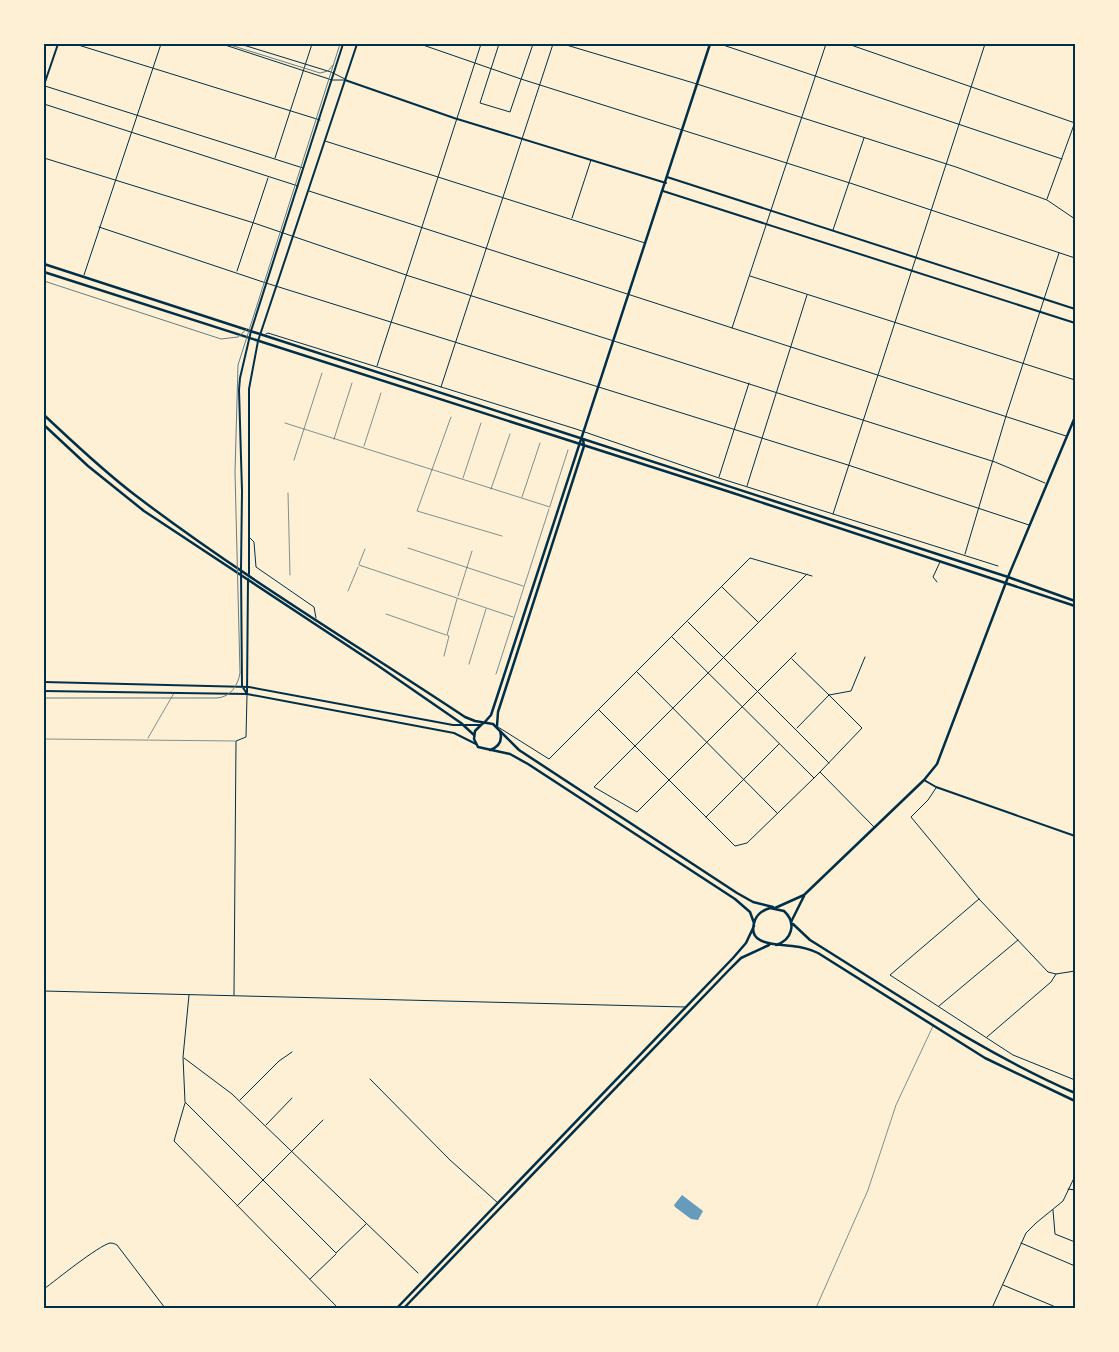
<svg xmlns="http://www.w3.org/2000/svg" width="1119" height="1352" font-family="'IBM Plex Sans',sans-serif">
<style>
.water{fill:#669bbc}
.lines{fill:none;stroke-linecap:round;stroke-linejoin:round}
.service{stroke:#003049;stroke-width:0.5}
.minor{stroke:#003049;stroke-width:1}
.tertiary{stroke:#003049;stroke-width:2}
.secondary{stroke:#003049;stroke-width:2}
.primary{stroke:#003049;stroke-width:2.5}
.trunk{stroke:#003049;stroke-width:2.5}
.tram{stroke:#657d81;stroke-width:1}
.neatline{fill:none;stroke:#003049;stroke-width:2}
</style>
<rect width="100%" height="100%" fill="#fdf0d5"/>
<path class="water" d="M682,1195L703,1211L698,1220L691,1219L675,1207L674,1205Z"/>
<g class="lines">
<path class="service" d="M451,417L417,511L502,536
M285,423L550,507
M334,439L352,383
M364,446L381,393
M294,460L322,373
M463,478L481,423
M491,489L510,434
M288,493L290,575
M522,497L540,443
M550,506L568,450
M408,548L523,586
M359,564L365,549
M359,565L513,617
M348,591L358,567
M458,596L472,551
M386,614L446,635
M444,656L449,636L447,635L457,599
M469,664L486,609
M496,674L549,509
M148,738L174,693
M44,739L235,741
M816,1308L868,1190L896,1105L933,1026"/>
<path class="minor" d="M75,44L320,120
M222,44L332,80H344
M240,44L331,72L345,79
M420,44L521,79L853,184L1075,258
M499,44L480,103L510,112L533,44
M563,44L697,84L956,167L1047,200L1075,219
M720,44L1062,159
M848,44L1075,123
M44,89L45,86L303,168
M44,104L298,186
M325,141L645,243
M44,158L254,223L409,276L995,462L1045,483
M275,158L312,44
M309,191L1066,436
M1047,199L1075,122
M572,218L591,160
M99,227L266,283L848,465L1029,525
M833,230L864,138
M237,271L268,178
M84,275L161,44
M750,276L1075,380
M732,328L826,44
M266,334L268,333L576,429L719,478L998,566
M377,366L481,44
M441,387L553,44
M719,477L749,383
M747,486L807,295
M833,514L985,44
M249,537L254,542L256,567L314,607L316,618
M965,554L1006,416L1059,253
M937,582L933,577L940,562
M722,587L758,622
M688,622L829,763
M672,637L814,778L820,772L874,827
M796,653L637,812L594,787L807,574
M792,659L829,695L797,728
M637,672L777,813
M599,710L735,846L747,843L814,778
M498,727L549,759L750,558L812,576
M820,772L862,728L829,695L851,691L865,657
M936,788L928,800L911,817L979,899L1048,972L1056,974L1075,971
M706,817L779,744
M979,899L890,975L1013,1055L1075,1080
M44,991L685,1007
M189,995L183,1057L185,1102L336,1253L366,1224
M234,995L236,741L246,737L247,695
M939,1006L1018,940
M987,1037L1051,982L1056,974
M184,1058L232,1094L418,1273
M370,1079L450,1160L498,1203
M240,1100L279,1061L292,1052
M185,1103L174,1141L338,1308
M266,1125L292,1098
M1068,1189L1075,1190
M237,1206L323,1120
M1053,1210L1055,1234L1075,1242
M1021,1243L1075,1266
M310,1279L336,1254
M1003,1285L1058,1308
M44,1289C56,1280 98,1246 110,1243C113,1243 115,1244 117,1245L165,1308
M992,1308L1026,1233L1036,1223L1063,1201L1075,1176"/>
<path class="tertiary" d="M345,80L454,118L666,183
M44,85L58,44
M667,177L1075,309
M663,191L1075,323
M241,570L242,686L247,694
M44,682L249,687L453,725H480
M44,691L247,694L454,733L476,744
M247,694L248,579
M924,780L936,787L1075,836"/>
<path class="secondary" d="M241,569L242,491L239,390L240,378L251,331L343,44
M249,574V389L258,341L357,44"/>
<path class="primary" d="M44,264L1008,577L1075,601
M44,272L733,493L1075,606
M484,723L491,715L495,703L710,44
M497,726L498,712L584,446L583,439
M775,908L804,895L924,780L937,764L1008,577L1075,417
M791,922L804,896"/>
<path class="trunk" d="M44,415C73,442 102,470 135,495C240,575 355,644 465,717L475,721L493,724L519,750L737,893L753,902L773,907
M44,425L88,466L144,511L377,665L461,723L474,735
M483,723L475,731L474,739L478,747L510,754L528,764L735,899L750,912L754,923
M490,750C498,747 503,741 500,731
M793,924L810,940C897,994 981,1052 1075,1093
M776,945C792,940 797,923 784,911L770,908C763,910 758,913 755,920C745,946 777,944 792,946C801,947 810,949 818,953L985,1058L1075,1101
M397,1308L733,958L746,943L754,926
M404,1308L728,971L741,958L769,945"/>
<path class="tram" d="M227,44L320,73L328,71L333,65
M44,281L221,339L238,337L247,329
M44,698H217C231,697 238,685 240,673L235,472L238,365L340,44"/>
</g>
<rect width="1119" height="1352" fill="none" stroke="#fdf0d5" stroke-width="90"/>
<rect x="45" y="45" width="1029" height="1262" class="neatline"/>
</svg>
